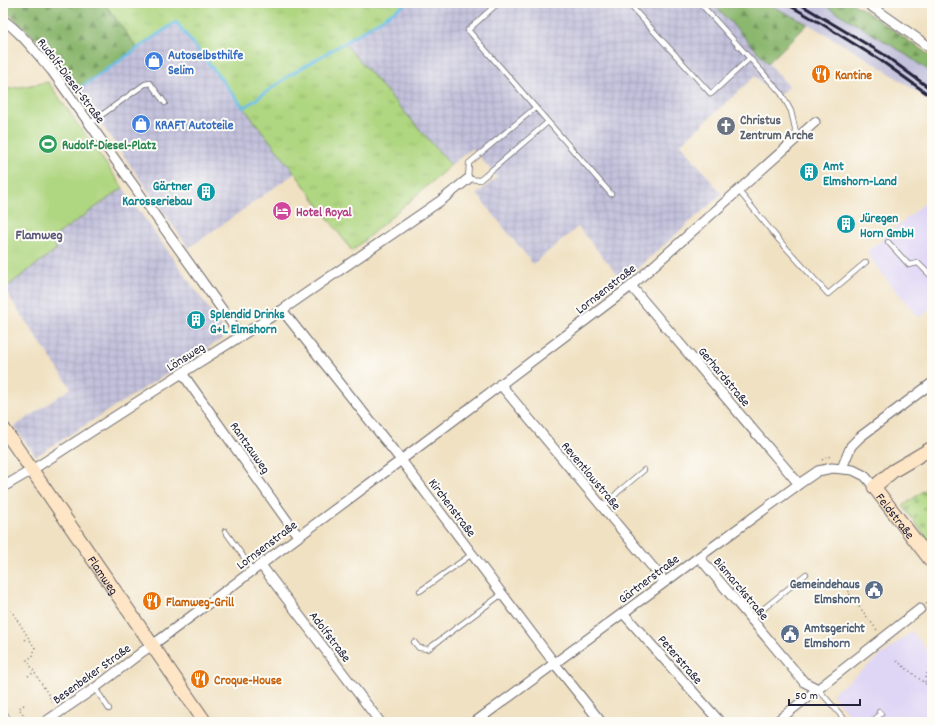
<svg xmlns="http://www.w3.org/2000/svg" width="935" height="725" font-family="Dekko,sans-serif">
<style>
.built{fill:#dfd5f5}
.industrial{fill:url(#industrial-grid)}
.railway{fill:#c3c1db}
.grass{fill:url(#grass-tufts);stroke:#687c5e}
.forest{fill:url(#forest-firs);stroke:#566c54}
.cemetery{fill:url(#cemetery-stones);stroke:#687c5e}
.pitch{fill:#afd680;stroke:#687c5e}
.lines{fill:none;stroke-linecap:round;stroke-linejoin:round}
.stream{stroke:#6dbfe9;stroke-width:3}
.lane-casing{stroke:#6a656a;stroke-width:6}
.street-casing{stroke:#6a656a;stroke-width:11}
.secondary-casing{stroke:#6a656a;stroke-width:15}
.path{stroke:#6a656a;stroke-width:1.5;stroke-dasharray:1 3;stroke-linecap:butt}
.lane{stroke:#fff;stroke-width:4.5}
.street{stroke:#fff;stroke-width:9}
.secondary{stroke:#fde5c5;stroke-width:13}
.rail{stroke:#22223b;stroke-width:3}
.labels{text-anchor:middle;stroke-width:4;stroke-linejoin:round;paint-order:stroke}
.shop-label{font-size:13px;font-weight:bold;fill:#366cbe;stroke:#fdfcf7;text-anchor:start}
.food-label{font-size:13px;font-weight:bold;fill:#c56008;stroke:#fdfcf7;text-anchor:start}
.street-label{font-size:13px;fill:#22223b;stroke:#fdfcf7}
.worship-label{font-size:13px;font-weight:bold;fill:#5b616d;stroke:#fdfcf7;text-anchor:start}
.leisure-label{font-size:13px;font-weight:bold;fill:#27864d;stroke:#fdfcf7;text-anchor:start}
.culture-label{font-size:13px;font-weight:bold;fill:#0d838f;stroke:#fdfcf7;text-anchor:start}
.hotel-label{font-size:13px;font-weight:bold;fill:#b23c85;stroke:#fdfcf7;text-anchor:start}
.service-label{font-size:13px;font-weight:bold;fill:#4e5e75;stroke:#fdfcf7;text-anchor:end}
.neighbourhood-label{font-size:14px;font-weight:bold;fill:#5a587b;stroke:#fdfcf7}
</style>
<defs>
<pattern id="industrial-grid" width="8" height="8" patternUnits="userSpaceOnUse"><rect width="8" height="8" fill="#c3c1db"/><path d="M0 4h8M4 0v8" fill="none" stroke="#a7a6bd"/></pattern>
<pattern id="grass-tufts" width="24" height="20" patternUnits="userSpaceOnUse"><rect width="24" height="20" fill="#afd680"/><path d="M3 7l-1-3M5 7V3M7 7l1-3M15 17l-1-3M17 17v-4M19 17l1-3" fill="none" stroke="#96b770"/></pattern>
<pattern id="forest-firs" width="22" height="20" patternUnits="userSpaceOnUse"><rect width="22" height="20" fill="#8bb76e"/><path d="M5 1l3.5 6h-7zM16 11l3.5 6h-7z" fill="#71945c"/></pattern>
<pattern id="cemetery-stones" width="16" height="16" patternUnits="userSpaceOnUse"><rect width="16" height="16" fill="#afd680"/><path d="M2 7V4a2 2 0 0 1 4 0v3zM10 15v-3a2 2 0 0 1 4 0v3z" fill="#96b770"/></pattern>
</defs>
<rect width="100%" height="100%" fill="#fdfcf7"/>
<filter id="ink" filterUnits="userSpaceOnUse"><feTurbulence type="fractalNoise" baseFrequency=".025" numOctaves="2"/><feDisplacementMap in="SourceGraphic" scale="8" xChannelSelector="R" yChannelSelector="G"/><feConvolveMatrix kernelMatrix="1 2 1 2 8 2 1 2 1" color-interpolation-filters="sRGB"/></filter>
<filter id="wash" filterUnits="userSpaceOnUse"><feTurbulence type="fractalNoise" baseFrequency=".012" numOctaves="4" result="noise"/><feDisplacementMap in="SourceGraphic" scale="16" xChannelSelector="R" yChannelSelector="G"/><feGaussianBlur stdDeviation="0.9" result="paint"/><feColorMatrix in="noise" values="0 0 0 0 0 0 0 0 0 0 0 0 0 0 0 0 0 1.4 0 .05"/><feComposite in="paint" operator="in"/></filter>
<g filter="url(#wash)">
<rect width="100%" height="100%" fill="#f0e1c2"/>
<path class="built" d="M932,197V307L919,318L882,274L867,252Z
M912,631L932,657V722H855L832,694Z"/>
<path class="industrial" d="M407,3H713L789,86L776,98L755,76L681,144L722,194L623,281L578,227L533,264L477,194L497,177L491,170L472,148L451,165L344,43Z
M176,22L295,173L189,248L77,90Z
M123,188L222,327L224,331V336L222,339L36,456L14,427L71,388L4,289L57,249L51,240Z"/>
<path class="railway" d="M766,3H821L829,7L899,50L932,73V102L876,64L808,24Z"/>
<path class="grass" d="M104,3H407L344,43L451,165L352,251L295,173L176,22L137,48Z"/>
<path class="forest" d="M3,3H104L137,48L77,90L41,44L3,8Z
M713,3H766L808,24L768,63Z
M821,3H852L864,10L932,57V73L899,50Z"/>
<path class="cemetery" d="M927,488L932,494V545L903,506Z"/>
<path class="pitch" d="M48,82L123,188L51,239L57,249L4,289L3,90Z"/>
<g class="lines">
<path class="stream" d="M77,90L176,22L244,108L290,75L344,43L407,3"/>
</g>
</g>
<g filter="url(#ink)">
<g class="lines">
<g class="lane-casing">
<path id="lane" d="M498,3L468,30L611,194
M628,3L711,94L750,58
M700,3L781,93L791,111L797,137
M535,108L469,163L468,179L480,180L548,122
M89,124L145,84L150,83L165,103
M738,190L779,240L828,294L866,262
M888,242L909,265L918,263L932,277
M603,508L618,492L644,470
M225,531L253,570
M420,591L472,554
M751,619L806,574
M414,642L419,648L428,649L502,594
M95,688L109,709
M818,689L847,722
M3,710L10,722
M871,722L881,714L879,712"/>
</g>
<g class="street-casing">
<path id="street" d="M867,3L932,49
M3,20C22,33 37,54 52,71L241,336
M631,286L799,484
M282,310L401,460L555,664L601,722
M182,373L298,536
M500,384L665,582
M401,460L631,286L815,122
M842,468L851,446L860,437L932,383
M3,487L32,470L182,373L282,310L443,199L468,179
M699,557L804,682L818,689
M261,565L380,722
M623,613L720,722
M45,722L95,688L142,652L158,641L396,464
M475,722L699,557L799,484L818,471L832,468L853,470L865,476L874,487
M776,722L920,609"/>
</g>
<g class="secondary-casing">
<g id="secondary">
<path id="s1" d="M3,428L205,722"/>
<path id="s2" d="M932,448L893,471L874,487L932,562"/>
</g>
</g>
<path class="path" d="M822,460L828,456L832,458
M928,470L932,475
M859,584L848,592L877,630
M926,604L932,599
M11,610L35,648L33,656L27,660L54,704
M25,640L28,638
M897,661L932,689
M28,676L35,672
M925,682L927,673
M931,700L932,699
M24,705L19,708L28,722"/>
<use href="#lane" class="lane"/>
<use href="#street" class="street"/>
<use href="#secondary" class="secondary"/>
<path class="rail" d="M785,3L822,24L880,60L932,97
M798,3L883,54L932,90"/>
</g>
</g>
<defs>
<g id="shop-disc" transform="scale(1)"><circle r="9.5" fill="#3f7fe0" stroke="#fdfcf7"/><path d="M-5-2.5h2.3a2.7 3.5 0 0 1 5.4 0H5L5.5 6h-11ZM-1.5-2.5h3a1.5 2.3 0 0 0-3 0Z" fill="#fff"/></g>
<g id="restaurant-disc" transform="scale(1)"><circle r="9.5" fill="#e8710a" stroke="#fdfcf7"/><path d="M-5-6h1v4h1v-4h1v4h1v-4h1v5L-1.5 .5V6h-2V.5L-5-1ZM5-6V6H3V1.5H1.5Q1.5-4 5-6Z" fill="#fff"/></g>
<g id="church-disc" transform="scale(1)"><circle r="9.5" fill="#6b7280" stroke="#fdfcf7"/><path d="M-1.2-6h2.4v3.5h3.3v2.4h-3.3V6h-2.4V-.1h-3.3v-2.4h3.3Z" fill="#fff"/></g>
<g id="stadium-disc" transform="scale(1)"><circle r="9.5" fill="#2e9e5b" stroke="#fdfcf7"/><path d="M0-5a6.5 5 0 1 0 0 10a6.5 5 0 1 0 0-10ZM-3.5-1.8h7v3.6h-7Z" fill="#fff"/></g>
<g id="building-disc" transform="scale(1)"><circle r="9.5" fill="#0f9aa8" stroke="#fdfcf7"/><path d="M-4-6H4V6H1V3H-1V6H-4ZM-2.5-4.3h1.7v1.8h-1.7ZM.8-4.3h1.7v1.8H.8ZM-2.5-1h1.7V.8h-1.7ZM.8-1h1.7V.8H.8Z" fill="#fff"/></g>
<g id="hotel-disc" transform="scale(1)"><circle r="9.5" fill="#d1479c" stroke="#fdfcf7"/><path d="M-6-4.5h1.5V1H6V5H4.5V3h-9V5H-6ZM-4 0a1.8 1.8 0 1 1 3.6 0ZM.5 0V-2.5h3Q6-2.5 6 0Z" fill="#fff"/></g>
<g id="civic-disc" transform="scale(1)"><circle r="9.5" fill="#5c6f8a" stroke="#fdfcf7"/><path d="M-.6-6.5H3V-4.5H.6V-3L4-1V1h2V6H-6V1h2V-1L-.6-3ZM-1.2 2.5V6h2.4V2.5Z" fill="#fff"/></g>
</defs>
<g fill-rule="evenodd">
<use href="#shop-disc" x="154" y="61"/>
<use href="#restaurant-disc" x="821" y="74"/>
<use href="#shop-disc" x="141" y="124"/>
<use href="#church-disc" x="726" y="126"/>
<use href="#stadium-disc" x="48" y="144"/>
<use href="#building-disc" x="809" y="172"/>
<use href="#building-disc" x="206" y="192"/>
<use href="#hotel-disc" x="282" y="211"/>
<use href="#building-disc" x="846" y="224"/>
<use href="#building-disc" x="196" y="320"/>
<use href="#civic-disc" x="874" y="590"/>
<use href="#restaurant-disc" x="152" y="601"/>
<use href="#civic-disc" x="790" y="634"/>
<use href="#restaurant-disc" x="200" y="679"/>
</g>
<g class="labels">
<g class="shop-label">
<text x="168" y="59">Autoselbsthilfe<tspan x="168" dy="15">Selim</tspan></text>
<text x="155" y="129">KRAFT Autoteile</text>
</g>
<g class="food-label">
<text x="835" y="79">Kantine</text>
<text x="166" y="606">Flamweg-Grill</text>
<text x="214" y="684">Croque-House</text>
</g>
<g class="street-label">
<text transform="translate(72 80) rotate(53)" y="5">Rudolf-Diesel-Straße</text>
<text transform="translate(605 288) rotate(-38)" y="5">Lornsenstraße</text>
<text transform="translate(185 356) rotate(-32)" y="5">Lönsweg</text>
<text transform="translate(725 376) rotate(50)" y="5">Gerhardstraße</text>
<text transform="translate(251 447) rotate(55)" y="5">Rantzauweg</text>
<text transform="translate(592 475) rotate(50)" y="5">Reventlowstraße</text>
<text transform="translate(453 507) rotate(53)" y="5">Kirchenstraße</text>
<text dy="5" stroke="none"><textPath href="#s2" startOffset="106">Feldstraße</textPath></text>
<text transform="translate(266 544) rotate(-37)" y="5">Lornsenstraße</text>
<text dy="5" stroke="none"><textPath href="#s1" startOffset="178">Flamweg</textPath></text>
<text transform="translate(648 578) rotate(-37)" y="5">Gärtnerstraße</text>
<text transform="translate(742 588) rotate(50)" y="5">Bismarckstraße</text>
<text transform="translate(331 636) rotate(53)" y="5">Adolfstraße</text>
<text transform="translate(681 659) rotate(49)" y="5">Peterstraße</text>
<text transform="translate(91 673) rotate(-36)" y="5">Besenbeker Straße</text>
</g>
<g class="worship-label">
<text x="740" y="124">Christus<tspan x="740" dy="15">Zentrum Arche</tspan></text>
</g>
<g class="leisure-label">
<text x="62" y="149">Rudolf-Diesel-Platz</text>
</g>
<g class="culture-label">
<text x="823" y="170">Amt<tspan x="823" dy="15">Elmshorn-Land</tspan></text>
<text x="192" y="190" text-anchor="end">Gärtner<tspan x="192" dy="15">Karosseriebau</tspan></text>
<text x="860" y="222">Jüregen<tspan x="860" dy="15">Horn GmbH</tspan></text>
<text x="210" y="318">Splendid Drinks<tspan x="210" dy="15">G+L Elmshorn</tspan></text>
</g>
<g class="hotel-label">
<text x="296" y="216">Hotel Royal</text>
</g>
<g class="service-label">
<text x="860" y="588">Gemeindehaus<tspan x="860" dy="15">Elmshorn</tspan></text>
<text x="804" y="632" text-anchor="start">Amtsgericht<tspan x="804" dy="15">Elmshorn</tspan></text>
</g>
<g class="neighbourhood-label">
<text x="39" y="239">Flamweg</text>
</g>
</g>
<rect width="935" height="725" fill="none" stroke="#fdfcf7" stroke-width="16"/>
<path d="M789 699v6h71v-6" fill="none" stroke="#22223b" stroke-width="2"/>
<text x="795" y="699" font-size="12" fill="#22223b" stroke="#fdfcf7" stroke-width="3" paint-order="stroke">50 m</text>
</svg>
